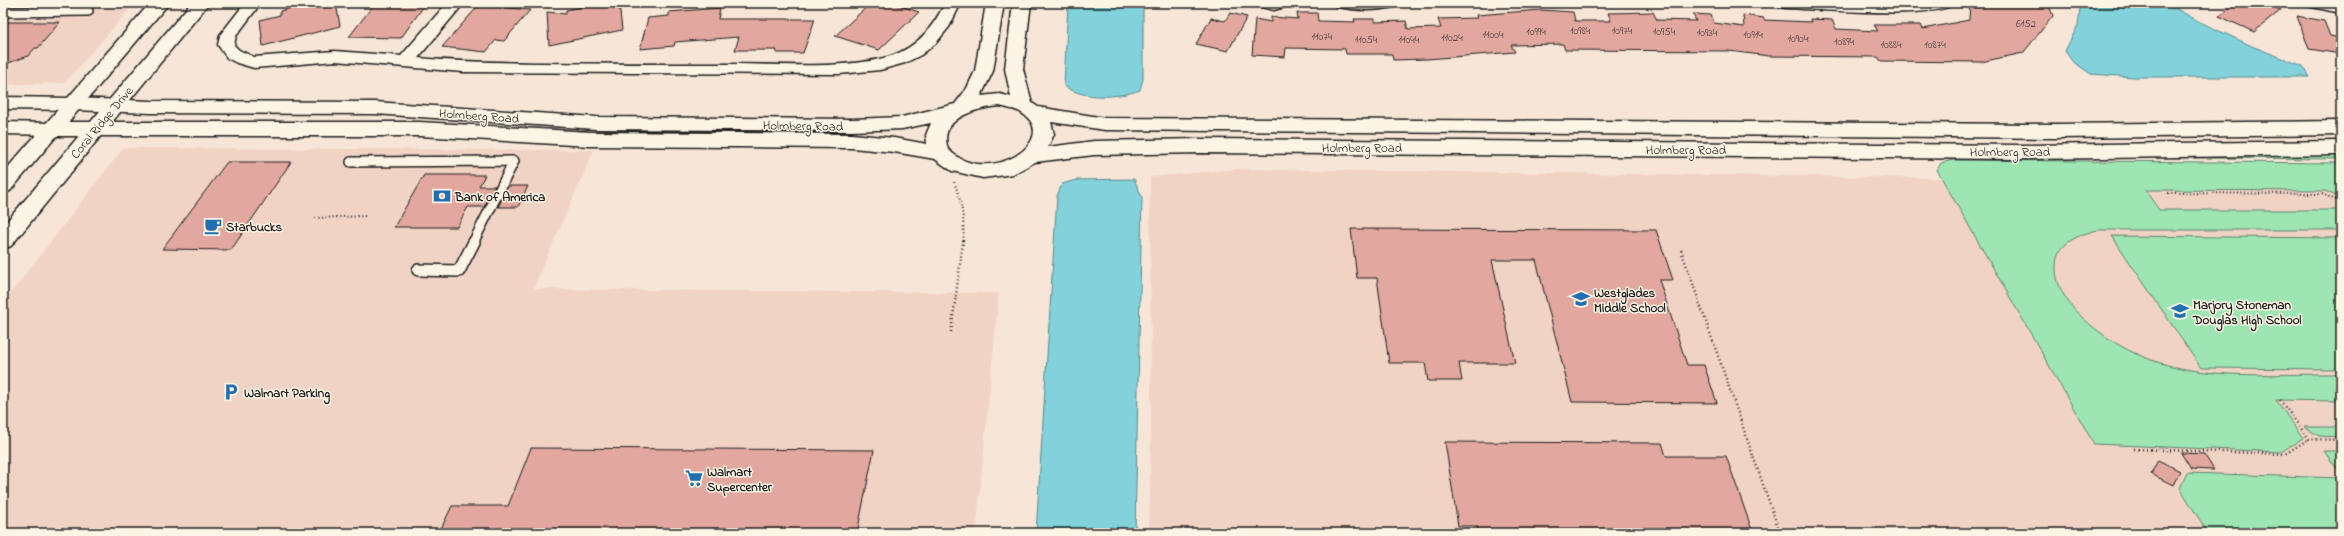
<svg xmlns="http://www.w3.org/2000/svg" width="2344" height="536" font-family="'Indie Flower',sans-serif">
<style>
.built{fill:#f1d3c6}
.green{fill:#9de6b4;stroke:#5c8168}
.water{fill:#81d2da;stroke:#59898e}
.building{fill:#e2a89f;stroke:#1c1c1c}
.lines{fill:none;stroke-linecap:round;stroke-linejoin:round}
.service-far1-casing{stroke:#1c1c1c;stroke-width:12}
.service-casing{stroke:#1c1c1c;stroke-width:14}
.minor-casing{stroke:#1c1c1c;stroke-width:3}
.tertiary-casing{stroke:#1c1c1c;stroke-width:3}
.secondary-casing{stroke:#1c1c1c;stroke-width:3}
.path-far1{stroke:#1c1c1c;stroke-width:2;stroke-dasharray:1 2.5;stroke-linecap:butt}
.path{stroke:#1c1c1c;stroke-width:2.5;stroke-dasharray:1 3;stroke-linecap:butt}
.service-far1{stroke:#fcf5e5;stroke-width:9}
.service{stroke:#fcf5e5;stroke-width:11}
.minor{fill:#fcf5e5;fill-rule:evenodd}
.tertiary{fill:#fcf5e5;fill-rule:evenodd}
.secondary{fill:#fcf5e5;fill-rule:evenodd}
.labels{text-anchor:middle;stroke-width:3;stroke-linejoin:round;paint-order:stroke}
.number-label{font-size:11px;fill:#4e3f3d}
.street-label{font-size:13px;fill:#1c1c1c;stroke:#fcf5e5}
.poi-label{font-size:13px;font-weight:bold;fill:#1c1c1c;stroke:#fcf5e5;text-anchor:start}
</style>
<rect width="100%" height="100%" fill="#f7e6d7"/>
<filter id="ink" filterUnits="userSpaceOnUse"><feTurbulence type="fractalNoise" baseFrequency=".025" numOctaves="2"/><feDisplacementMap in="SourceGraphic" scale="8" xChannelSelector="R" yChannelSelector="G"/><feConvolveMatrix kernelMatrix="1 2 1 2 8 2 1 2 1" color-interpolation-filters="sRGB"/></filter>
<g filter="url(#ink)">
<path class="built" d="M3,3H135L65,83L3,85Z
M123,148L594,150L533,289L999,293L976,533H3V303Z
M1236,169L1942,178L2341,172V533H1149L1151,421L1150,177Z"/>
<path class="green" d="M2341,153V159L2070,157Z
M1953,160L2341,163V198L2325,191L2145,190L2159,210H2341V230H2098C2080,234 2056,243 2056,266C2055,287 2070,307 2085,320C2160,388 2248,373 2341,374V401L2276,400L2303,438L2281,452L2094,444L1937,170L1941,163Z
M2112,236L2341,238V369L2201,368Z
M2304,427H2341V437L2319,436Z
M2324,451H2341V469H2337Z
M2187,473L2341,478V533H2208L2180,488Z"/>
<path class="water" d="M1068,3H1143V79L1140,90C1118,98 1085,100 1064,86Z
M2076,3H2166L2198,21L2254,47L2303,66L2310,77H2133L2091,74L2072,61L2065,51L2078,25L2080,9Z
M1134,179L1142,197L1135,533H1036L1057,196L1062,184L1076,180Z"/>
<path class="building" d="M311,3H336L340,26L263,46L260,20L280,15V11Z
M375,3H426L401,38L349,37Z
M601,3H619L622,30L549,45L547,12L566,14V10Z
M871,3H892L919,12L879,50L835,36Z
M1970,3H2048L2053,16L2023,53L1981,62L1881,61L1878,57L1769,56L1729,51L1565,50L1563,44L1511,45L1515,52L1427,59L1393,60L1392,54H1346L1345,49L1286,48L1285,57L1252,55L1255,19L1271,22V17L1298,19L1297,13H1317L1318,21L1355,22L1354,19H1375V22L1406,21L1408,29L1441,28L1438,19L1477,18L1476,15L1540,10L1573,12L1575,21H1611L1608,13L1653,12L1657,20L1696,21L1693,14L1711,15L1714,23L1744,27L1743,15L1764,18V20L1811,22L1810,19L1832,20L1836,29L1878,31L1874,25H1921L1923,29L1969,20Z
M2236,3H2245L2252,6L2256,3H2264L2281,10L2254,32L2219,16Z
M479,5L530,10L504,41L496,40L486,52L442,47Z
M720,8L718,19H815L803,53H776L777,50H735L739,37L675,42L674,46L640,49L648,18L669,16V12Z
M1230,13L1247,17L1228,51L1196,44L1211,18L1225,21Z
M2297,16L2324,21L2330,36L2341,38V54L2309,49Z
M8,22H60L38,48H35L28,56L3,65V27Z
M227,162H291L231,250L162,249Z
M424,175H485L479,186H495L484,207H468L457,227H394Z
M508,186H528L518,207H498Z
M1351,229L1656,230L1673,280H1659L1687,365H1704L1717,403L1572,402L1536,260H1492L1515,363H1459L1462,381H1428L1425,363H1389L1377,278H1357Z
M1445,442L1662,443L1666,456H1726L1753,533H1479L1477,526H1458Z
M531,448L874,450L857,533H439L452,506H508Z
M2181,453L2204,454L2214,470L2191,469Z
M2158,460L2180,471L2173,485L2151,474Z"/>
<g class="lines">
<g class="service-far1-casing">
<path id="service-far1" d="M3,12L88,11
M351,162L514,161L473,243"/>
</g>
<g class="service-casing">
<path id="service" d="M418,270L459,271L474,242"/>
</g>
<g class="minor-casing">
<path id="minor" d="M245,3H261L236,36L234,45L239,50L254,57L335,51L401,56L447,3H464L418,58C459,62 500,62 541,63C604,64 666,64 729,64C777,64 845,70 891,56C918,47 933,27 945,3H961L949,27L936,43L921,55L905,63L880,70L839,74L463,72L335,61L254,68L237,63L227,58L218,45L220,35Z
M1256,3H1290L1288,6L1274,10L1258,6Z
M1333,3H1400L1398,6C1378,11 1355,11 1335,6Z
M1777,3H1955C1943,20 1811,9 1785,8L1779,6Z
M2305,3H2341V13L2307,6Z
M3,97L73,98L79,100L82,104L79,108L73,110L3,109Z
M3,122L52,123L58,125L61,129L58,133L52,135L3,134Z"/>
</g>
<g class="tertiary-casing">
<path id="tertiary" d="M986,3H1004L993,71L981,96L1000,94L1011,97L1005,69L1013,3H1031L1023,69L1032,103L1038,107L1105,118L2056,124L2341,121V135L2056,138L1105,130L1051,122L1054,134L1048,147L1094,141L1201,139L2022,145L2341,141V155L2022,159L1201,153L1094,155L1035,162L1013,174L983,178L952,171L935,159L894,152L852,148L590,146L420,136H52L45,134L42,129L45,124L52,122H420L590,132L852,134L894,138L927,144L926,135L931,123L902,129L852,131L596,129L375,114L151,113L73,110L66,108L63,104L66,100L73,98L151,101L375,102L596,117L852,119L902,117L955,104L967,88L975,71ZM1000,106C1006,108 1015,109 1020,112C1066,139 986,190 948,149C937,118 977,108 1000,106Z"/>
</g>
<g class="secondary-casing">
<path id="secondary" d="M150,3H169L10,191L3,193V173Z
M191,3H209L11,246L3,249V226Z"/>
</g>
<path class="path-far1" d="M954,182C962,202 965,221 963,243
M2168,193L2322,194L2341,202
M315,218L366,216"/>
<path class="path" d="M1681,250L1780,533
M951,332L963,242
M2280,400L2309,439L2341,440
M2134,449L2285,454L2309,439"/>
<use href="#service-far1" class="service-far1"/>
<use href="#service" class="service"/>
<use href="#minor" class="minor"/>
<use href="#tertiary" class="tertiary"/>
<use href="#secondary" class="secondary"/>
</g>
</g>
<defs>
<g id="bank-bare" transform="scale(1.38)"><path d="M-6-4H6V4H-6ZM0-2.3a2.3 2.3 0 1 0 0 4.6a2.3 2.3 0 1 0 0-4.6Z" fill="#1f6fb2" stroke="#fcf5e5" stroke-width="2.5" paint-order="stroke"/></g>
<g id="cafe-bare" transform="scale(1.38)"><path d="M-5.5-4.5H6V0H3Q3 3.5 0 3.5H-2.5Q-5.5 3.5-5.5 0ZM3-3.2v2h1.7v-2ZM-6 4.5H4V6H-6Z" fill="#1f6fb2" stroke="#fcf5e5" stroke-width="2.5" paint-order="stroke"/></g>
<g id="school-bare" transform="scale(1.38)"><path d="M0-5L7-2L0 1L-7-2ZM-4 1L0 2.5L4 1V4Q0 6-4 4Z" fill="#1f6fb2" stroke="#fcf5e5" stroke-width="2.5" paint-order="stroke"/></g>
<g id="parking-bare" transform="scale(1.38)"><path d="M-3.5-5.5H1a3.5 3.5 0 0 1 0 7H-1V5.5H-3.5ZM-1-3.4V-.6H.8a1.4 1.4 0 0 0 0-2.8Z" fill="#1f6fb2" stroke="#fcf5e5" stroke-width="2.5" paint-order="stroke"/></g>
<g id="supermarket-bare" transform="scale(1.38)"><path d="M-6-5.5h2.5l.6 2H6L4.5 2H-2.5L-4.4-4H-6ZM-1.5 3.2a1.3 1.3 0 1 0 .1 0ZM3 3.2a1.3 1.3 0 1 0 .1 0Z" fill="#1f6fb2" stroke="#fcf5e5" stroke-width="2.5" paint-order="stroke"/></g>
</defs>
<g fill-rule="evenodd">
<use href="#bank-bare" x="442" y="196"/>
<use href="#cafe-bare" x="213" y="226"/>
<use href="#school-bare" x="1581" y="299"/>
<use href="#school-bare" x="2180" y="311"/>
<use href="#parking-bare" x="231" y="392"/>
<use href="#supermarket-bare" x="694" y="478"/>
</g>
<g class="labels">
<g class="number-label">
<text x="2026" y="27">6152</text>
<text x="1580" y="34">10984</text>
<text x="1622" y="34">10974</text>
<text x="1536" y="35">10994</text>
<text x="1664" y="35">10954</text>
<text x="1707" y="36">10934</text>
<text x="1493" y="38">11004</text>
<text x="1753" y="38">10914</text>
<text x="1322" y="40">11074</text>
<text x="1452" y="41">11024</text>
<text x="1798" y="42">10904</text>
<text x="1366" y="43">11054</text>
<text x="1409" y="43">11044</text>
<text x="1844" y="45">10894</text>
<text x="1891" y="48">10884</text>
<text x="1935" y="48">10874</text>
</g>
<g class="street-label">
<text transform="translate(479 115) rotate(4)" y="5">Holmberg Road</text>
<text transform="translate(101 122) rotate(-50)" y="5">Coral Ridge Drive</text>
<text transform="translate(803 125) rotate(1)" y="5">Holmberg Road</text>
<text x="1362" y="152">Holmberg Road</text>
<text x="1686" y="154">Holmberg Road</text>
<text x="2010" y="156">Holmberg Road</text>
</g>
<g class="poi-label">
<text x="455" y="201">Bank of America</text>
<text x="226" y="231">Starbucks</text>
<text x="1594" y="297">Westglades<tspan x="1594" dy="15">Middle School</tspan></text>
<text x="2193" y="309">Marjory Stoneman<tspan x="2193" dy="15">Douglas High School</tspan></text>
<text x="244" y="397">Walmart Parking</text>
<text x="707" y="476">Walmart<tspan x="707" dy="15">Supercenter</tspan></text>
</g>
</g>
<rect width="2344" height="536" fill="none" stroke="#fcf5e5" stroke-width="16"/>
<rect x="8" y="8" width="2328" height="520" fill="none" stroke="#1c1c1c" stroke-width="1.5" filter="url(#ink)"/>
</svg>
